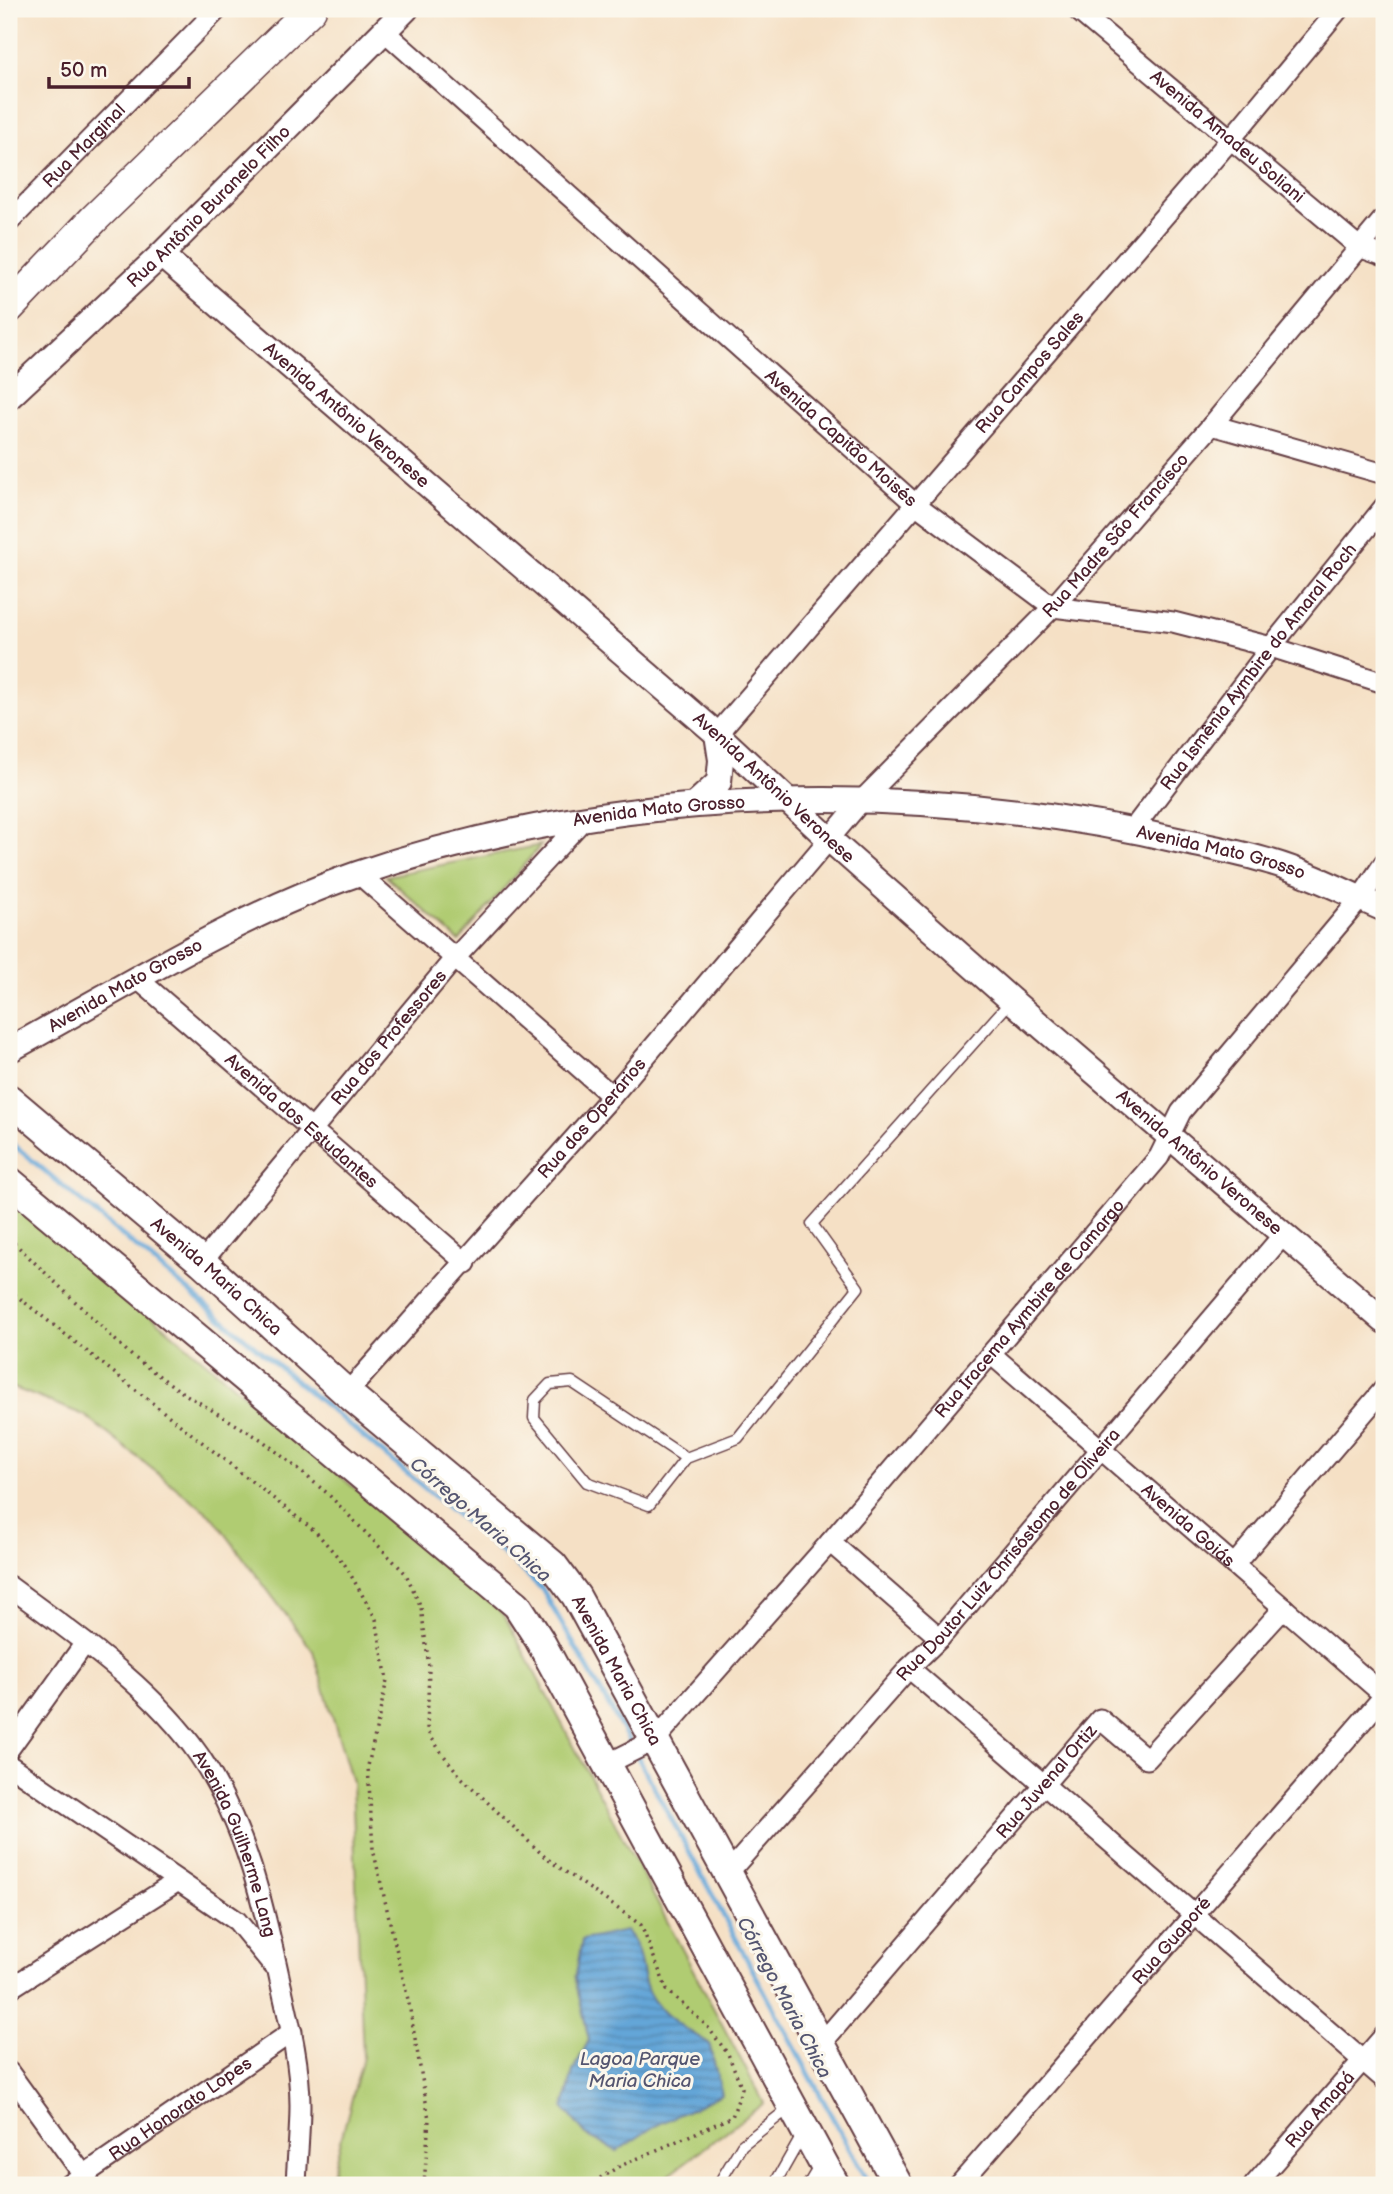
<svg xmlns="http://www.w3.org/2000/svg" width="1393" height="2194" font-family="'Balsamiq Sans',sans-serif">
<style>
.park{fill:#b0cc72;stroke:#7d764e;stroke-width:2}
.water{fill:url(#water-rules);stroke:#576282;stroke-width:2}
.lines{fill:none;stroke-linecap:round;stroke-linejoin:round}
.stream{stroke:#64a6d8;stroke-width:5}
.service-casing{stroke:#643c42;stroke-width:13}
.minor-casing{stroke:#643c42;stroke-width:23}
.tertiary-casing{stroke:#643c42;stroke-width:28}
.secondary-casing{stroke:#643c42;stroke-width:32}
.primary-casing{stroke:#643c42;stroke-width:33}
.path{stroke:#643c42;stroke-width:3.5;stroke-dasharray:2 5;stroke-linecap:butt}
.service{stroke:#fff;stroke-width:10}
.minor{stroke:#fff;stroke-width:19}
.tertiary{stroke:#fff;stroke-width:24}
.secondary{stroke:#fff;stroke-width:28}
.primary{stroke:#fff;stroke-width:30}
.labels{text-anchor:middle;stroke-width:6;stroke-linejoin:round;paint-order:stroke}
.street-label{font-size:18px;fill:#4a1f2b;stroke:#fbf7ec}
.water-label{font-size:19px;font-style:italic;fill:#545570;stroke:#fbf7ec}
</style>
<defs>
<pattern id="water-rules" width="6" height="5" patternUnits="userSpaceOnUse" patternTransform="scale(1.75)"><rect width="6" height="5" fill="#64a6d8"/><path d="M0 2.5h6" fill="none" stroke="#5487af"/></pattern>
</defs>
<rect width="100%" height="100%" fill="#fbf7ec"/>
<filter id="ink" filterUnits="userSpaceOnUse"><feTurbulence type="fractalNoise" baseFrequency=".0143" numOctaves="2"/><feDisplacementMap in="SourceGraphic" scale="14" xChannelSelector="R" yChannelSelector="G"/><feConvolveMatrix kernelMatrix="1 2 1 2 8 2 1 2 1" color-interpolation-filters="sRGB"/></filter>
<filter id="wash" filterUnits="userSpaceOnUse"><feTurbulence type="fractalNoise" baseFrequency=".00686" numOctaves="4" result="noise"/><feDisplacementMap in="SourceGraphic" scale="28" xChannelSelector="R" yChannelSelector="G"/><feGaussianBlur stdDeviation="1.57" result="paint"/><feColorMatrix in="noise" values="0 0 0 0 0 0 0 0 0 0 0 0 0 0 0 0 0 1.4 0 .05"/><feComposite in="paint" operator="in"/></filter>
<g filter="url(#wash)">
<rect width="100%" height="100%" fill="#f5e0c5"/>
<path class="park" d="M541,845L459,941L386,876Z
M9,1201L134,1301L504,1615L764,2103L655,2185H329L363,2057L352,1782L313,1651L213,1517L84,1415L9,1386Z"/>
<path class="water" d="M626,1931C645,1953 638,1970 649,1993C659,2014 690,2032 709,2043L722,2094L653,2127L617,2151L586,2135L564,2108L573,2071L589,2040L575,1979L582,1940Z"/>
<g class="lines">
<path class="stream" d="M9,1141L511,1560L542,1589L627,1737L869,2185"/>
</g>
</g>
<g filter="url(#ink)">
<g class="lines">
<g class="service-casing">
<path id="service" d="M686,1458L649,1505L587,1482L534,1418L535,1400L550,1384L572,1382L686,1458L738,1438L858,1288L812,1224L1011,1001
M718,2185L742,2145L789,2108
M774,2185L803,2134
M808,2185L820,2165"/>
</g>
<g class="minor-casing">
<g id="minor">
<path id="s1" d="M1076,9L1359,247L1384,256"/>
<path id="s2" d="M384,31L914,503L1053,607L1173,622L1271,647L1384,683"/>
<path id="s3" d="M9,222L218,9"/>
<path d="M1212,425L1384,474"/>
<path id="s4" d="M717,734L1230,140L1339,9"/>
<path id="s5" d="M1133,829L1271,647L1384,507"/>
<path d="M359,874L612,1096"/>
<path id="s6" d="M139,980L466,1263"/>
<path id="s7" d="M202,1262L454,959L583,820"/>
<path id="s8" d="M991,1354L1384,1695"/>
<path id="s9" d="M347,1393L612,1096L863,799L1053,607L1212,425L1384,218"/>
<path d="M830,1542L940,1638"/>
<path d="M1234,1565L1384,1389"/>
<path id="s10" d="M9,1586C75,1635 151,1686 199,1755C245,1823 264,1906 281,1985C290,2024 300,2065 300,2105C300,2132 297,2159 296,2185"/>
<path d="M909,1668L1384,2079"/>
<path d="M9,1749L85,1643"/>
<path id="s11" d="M607,1764L655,1740L830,1542L1159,1157L1181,1112L1360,899L1384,863"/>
<path d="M9,1765L237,1921L273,1965"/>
<path id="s12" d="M728,1873L909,1668L940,1638L1284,1234"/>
<path d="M9,1989L178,1881"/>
<path id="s13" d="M821,2044L1100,1719L1147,1759L1284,1608"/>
<path d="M9,2072L90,2184"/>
<path id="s14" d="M69,2185L292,2032"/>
<path id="s15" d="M959,2185L1384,1696"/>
<path id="s16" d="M1254,2185L1384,2036"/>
</g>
</g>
<g class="tertiary-casing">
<g id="tertiary">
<path id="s17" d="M161,255L717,734L829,839L1011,1000L1384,1321"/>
<path id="s18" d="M9,397L161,255L406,9"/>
<path d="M695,804L719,782L721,760L717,734"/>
<path id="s19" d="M9,1050C121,989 237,915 357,874C619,785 919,779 1186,842C1214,848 1243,853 1271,862C1309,873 1347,893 1384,909"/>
</g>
</g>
<g class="secondary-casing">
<g id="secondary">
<path id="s20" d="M9,1099L202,1262L347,1393L553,1565L576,1596L898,2185"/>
<path d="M9,1181L517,1605L539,1639L835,2185"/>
</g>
</g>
<g class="primary-casing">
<path id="primary" d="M9,308L94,219L311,9"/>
</g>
<path class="path" d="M9,1238L132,1356L180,1391L262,1440L327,1493L406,1574L421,1607L429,1667L427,1731L441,1752L461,1777L546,1858L641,1925L667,1990L707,2026L728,2054L742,2088L732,2117L618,2167L589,2185
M9,1290L316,1532L345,1565L376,1619L387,1680L368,1766L373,1849L409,2004L429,2119L424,2185"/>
<use href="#service" class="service"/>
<use href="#minor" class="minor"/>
<use href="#tertiary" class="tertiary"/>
<use href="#secondary" class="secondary"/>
<use href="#primary" class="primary"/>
</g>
</g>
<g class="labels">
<g class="street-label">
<text dy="6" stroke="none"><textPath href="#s1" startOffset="198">Avenida Amadeu Soliani</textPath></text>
<text dy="6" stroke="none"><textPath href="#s3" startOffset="107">Rua Marginal</textPath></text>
<text dy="6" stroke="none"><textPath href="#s18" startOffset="276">Rua Antônio Buranelo Filho</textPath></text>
<text dy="6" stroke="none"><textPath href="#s4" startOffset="478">Rua Campos Sales</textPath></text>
<text dy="6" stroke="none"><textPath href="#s17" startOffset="245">Avenida Antônio Veronese</textPath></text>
<text dy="6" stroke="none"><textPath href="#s2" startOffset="612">Avenida Capitão Moisés</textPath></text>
<text dy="6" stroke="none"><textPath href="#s9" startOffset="1152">Rua Madre São Francisco</textPath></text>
<text dy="6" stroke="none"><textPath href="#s5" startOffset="205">Rua Ismênia Aymbire do Amaral Roch</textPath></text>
<text dy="6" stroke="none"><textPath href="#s17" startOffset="812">Avenida Antônio Veronese</textPath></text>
<text dy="6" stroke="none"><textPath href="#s19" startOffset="700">Avenida Mato Grosso</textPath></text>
<text dy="6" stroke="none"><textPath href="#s19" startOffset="1267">Avenida Mato Grosso</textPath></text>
<text dy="6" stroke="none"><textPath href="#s19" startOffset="133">Avenida Mato Grosso</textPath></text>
<text dy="6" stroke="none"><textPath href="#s7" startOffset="292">Rua dos Professores</textPath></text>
<text dy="6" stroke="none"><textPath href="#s9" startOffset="368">Rua dos Operários</textPath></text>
<text dy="6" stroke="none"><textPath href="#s6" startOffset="215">Avenida dos Estudantes</textPath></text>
<text dy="6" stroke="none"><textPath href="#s17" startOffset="1379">Avenida Antônio Veronese</textPath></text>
<text dy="6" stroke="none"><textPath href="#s20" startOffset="273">Avenida Maria Chica</textPath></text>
<text dy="6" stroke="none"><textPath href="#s11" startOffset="625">Rua Iracema Aymbire de Camargo</textPath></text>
<text dy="6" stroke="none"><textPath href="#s8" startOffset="261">Avenida Goiás</textPath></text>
<text dy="6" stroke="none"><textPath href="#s12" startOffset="424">Rua Doutor Luiz Chrisóstomo de Oliveira</textPath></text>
<text dy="6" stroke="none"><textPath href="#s20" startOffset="840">Avenida Maria Chica</textPath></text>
<text dy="6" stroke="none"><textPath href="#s13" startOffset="346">Rua Juvenal Ortiz</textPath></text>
<text dy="6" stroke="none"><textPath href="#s10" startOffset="352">Avenida Guilherme Lang</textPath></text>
<text dy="6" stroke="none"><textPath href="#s15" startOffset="324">Rua Guaporé</textPath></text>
<text dy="6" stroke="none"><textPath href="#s14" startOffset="135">Rua Honorato Lopes</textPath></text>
<text dy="6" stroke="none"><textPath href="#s16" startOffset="100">Rua Amapá</textPath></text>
</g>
<g class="water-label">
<text transform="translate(481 1519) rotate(41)" y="7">Córrego Maria Chica</text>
<text transform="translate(785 1997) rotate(62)" y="7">Córrego Maria Chica</text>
<text x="640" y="2065">Lagoa Parque<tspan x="640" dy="22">Maria Chica</tspan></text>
</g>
</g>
<rect width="1393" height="2194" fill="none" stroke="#fbf7ec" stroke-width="35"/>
<path d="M49 77v10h140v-10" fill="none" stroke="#4a1f2b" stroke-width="3.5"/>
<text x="60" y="77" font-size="21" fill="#4a1f2b" stroke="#fbf7ec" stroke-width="5" paint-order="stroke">50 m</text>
</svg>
